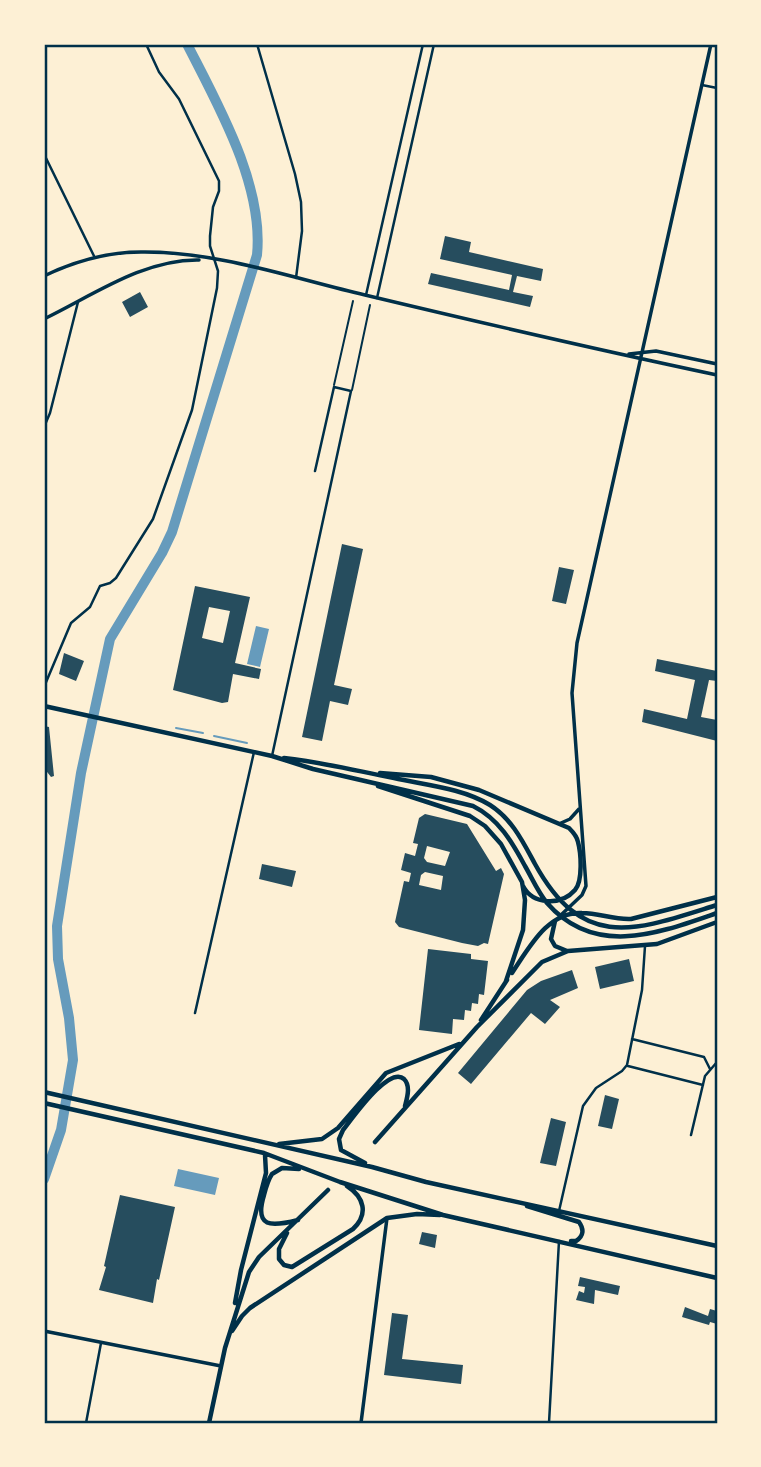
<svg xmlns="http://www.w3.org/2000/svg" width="761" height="1467" font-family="Montserrat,sans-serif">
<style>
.water{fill:#669bbc}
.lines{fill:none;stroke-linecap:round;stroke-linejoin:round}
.stream{stroke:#669bbc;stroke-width:2}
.river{stroke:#669bbc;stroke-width:10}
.building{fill:#264d5e;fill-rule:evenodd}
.pedestrian{stroke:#003049;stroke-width:2}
.minor{stroke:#003049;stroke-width:2.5}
.tertiary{stroke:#003049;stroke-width:3.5}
.secondary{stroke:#003049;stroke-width:4.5}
.neatline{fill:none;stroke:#003049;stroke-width:2.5}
</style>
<rect width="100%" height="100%" fill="#fdf0d5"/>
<path class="water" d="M256,626L269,629L260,667L247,664Z
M178,1169L219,1178L215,1195L174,1186Z"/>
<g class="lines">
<path class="stream" d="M176,728L203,733
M214,736L247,743"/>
<path class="river" d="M44,1179L61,1130L73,1060L69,1018L58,959L57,926L81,773L110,639L162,553L172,532L257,255C264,185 218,105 187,44"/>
</g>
<path class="building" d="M445,236L471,242L469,252L543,269L541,281L517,276L513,292L533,296L530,307L428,284L431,273L509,290L512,275L440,259Z
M140,292L148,307L130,317L122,302Z
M342,544L363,549L334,685L352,689L348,705L330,701L322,741L302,737Z
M559,567L574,570L566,604L552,601Z
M195,586L250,597L235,663L261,669L259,679L233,674L228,702L222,703L173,690ZM209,607L230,611L223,643L202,638Z
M64,653L84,661L76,681L59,674Z
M657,659L717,671V681L709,680L701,717L717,720V741L642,722L644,709L687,719L695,680L655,671Z
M44,726L49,727L54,776L51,777L44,768Z
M425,814L467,824L496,871L501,868L504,874L488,944L484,943L478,946L462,943L399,927L395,922L404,881L409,882L411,873L401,870L405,853L415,856L418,844L413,843L419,818ZM427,846L450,852L445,866L427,862L424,858ZM425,872L443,876L441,890L419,885L421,875Z
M262,864L296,871L292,887L259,879Z
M428,949L471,954V959L488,961L484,995L479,994L478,1004L472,1003L471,1011L465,1010L464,1020L453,1019L452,1034L419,1030Z
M629,959L634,981L600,989L595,967Z
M572,970L578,988L550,1000L560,1007L545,1024L531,1013L471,1084L458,1073L527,990L541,981Z
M605,1095L619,1099L612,1129L598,1126Z
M551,1118L566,1122L556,1166L540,1163Z
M120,1195L175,1207L159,1280L157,1279L153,1303L99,1290L106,1267L104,1266Z
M422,1232L437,1235L435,1248L419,1244Z
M580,1277L620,1286L618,1295L595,1290L594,1304L576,1300L579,1291L584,1293L585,1287L578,1286Z
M685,1307L708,1316L710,1309L717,1311V1324L710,1322L709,1325L682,1317Z
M392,1313L408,1315L402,1359L463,1365L461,1384L384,1375Z"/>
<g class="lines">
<path class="pedestrian" d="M334,385L353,301
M352,390L370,305"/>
<path class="minor" d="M257,44L295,174L301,202L302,231L296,278
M702,85L717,88
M44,154L94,256
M366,295L423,44
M377,298L434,44
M44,427L50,413L78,302
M44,687L71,623L90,607L100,586L110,583L116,578L153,519L192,410L217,288L218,271L210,246V236L213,207L219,191V181L179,99L159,72L146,44
M272,756L351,391L334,387L315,471
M195,1013L254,752
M632,1039L704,1057L710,1069
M628,1066L703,1085
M691,1135L705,1076L717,1062
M559,1211L583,1106L596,1088L622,1071L627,1065L642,990L645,946
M86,1423L101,1343
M549,1423L559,1241"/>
<path class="tertiary" d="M44,276C75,261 105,252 141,252C216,251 292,278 365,295C482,323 599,350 717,375
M44,319C92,296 143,259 199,260
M629,354L656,351L717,364
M561,823L570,819L579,809
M562,914L582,895L586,886L572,693L577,643L711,44
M44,1331L221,1366
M361,1423L387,1218"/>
<path class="secondary" d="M44,706L272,756L313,769L473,806C499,819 512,842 525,866C532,878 538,892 547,903C595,958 659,933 717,913
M284,758C321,762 357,771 394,778C425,785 462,788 490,805C512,819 523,842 535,864C584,953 637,930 717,905
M380,773L431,777L479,790L569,828C573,832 577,836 578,842C581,853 583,881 575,890C561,906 533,905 523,886
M378,786L470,816L485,826L501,844L522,882L525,900L523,930L506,981
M555,921L551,939L555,946L567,951
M512,973C529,948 548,911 582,913C599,913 614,920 631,919L717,897
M481,1020L507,980
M44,1092L372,1167L426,1182L717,1246
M44,1103L264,1153L340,1182L443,1215L717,1278
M375,1142L477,1027L542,962L568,951L657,944L717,922
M279,1144L322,1139L338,1128L386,1073L459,1044
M365,1163L341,1150L339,1139L343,1130C352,1119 389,1065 404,1079C411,1086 407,1098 405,1106
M527,1206L579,1222C584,1229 584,1236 576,1241H571
M298,1220C271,1227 254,1228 264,1195C266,1187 268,1180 272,1174L282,1168L299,1169
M287,1233L279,1249V1259L284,1265L292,1267L353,1229C369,1214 364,1197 347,1186
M235,1303L241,1270L266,1173L265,1155
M232,1331L242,1316L250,1308L387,1218L417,1214L440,1215
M209,1423L225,1348L249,1272L259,1257L328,1190"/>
</g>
<rect width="761" height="1467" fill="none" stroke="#fdf0d5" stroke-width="91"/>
<rect x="46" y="46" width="670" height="1376" class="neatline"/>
</svg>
